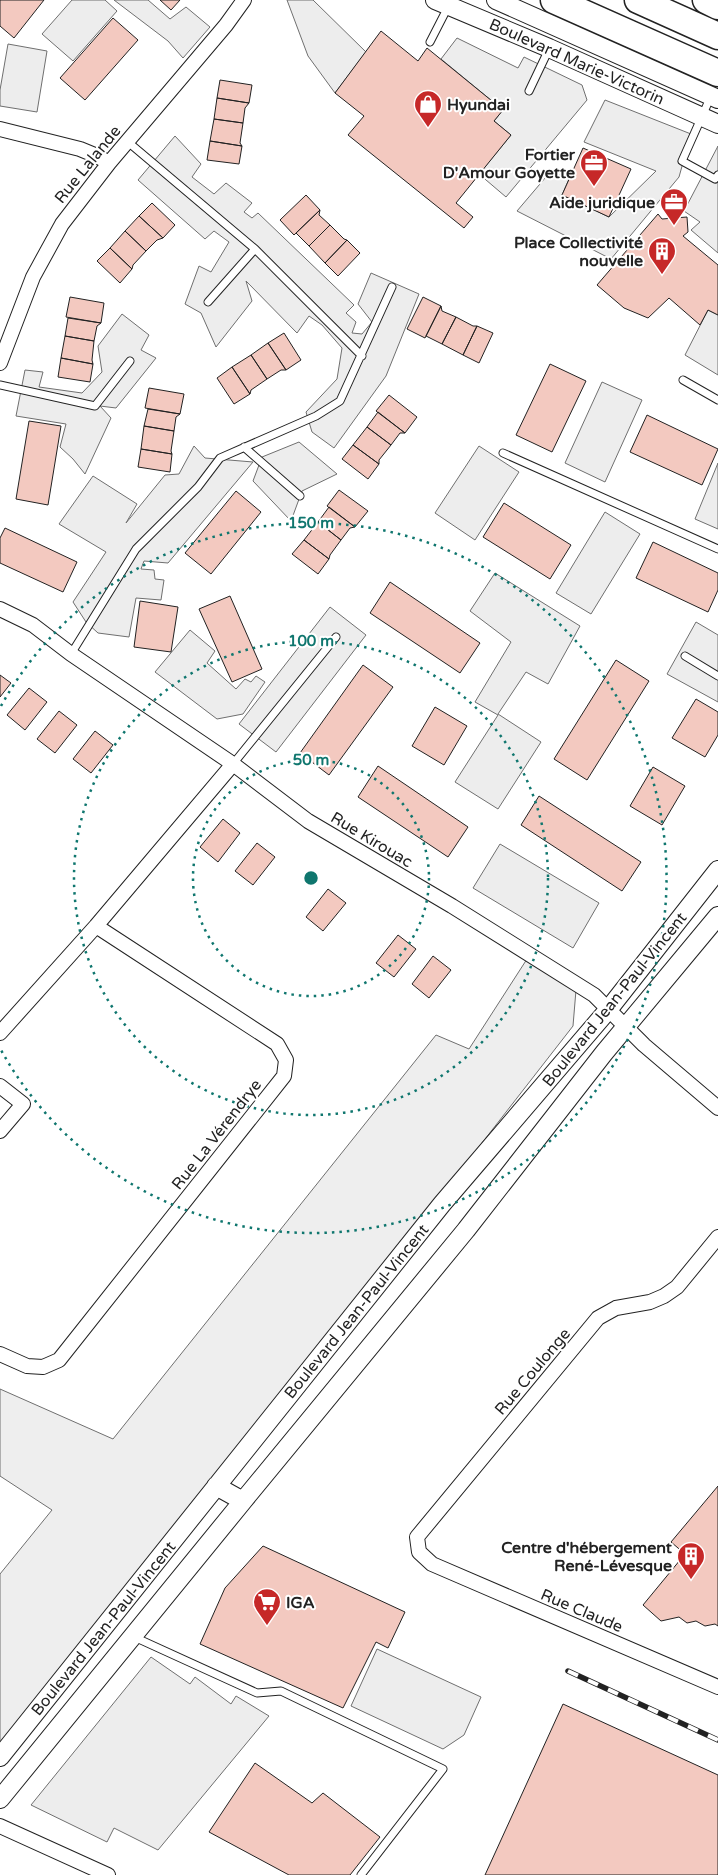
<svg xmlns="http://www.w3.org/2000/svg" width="718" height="1875" font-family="'Varela Round',sans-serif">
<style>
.green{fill:#eee;stroke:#6f6f6f}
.parking{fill:#ededed;stroke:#6f6f6f}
.building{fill:#f3c9c0;stroke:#222}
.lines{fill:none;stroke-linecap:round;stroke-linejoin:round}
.service-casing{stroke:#222;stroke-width:9}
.minor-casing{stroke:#222;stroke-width:16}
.tertiary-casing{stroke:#222;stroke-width:20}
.motorway-casing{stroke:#222;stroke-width:29}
.service{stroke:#fff;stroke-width:7}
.minor{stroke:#fff;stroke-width:14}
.tertiary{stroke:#fff;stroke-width:18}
.motorway{stroke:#fff;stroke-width:26}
.rail-casing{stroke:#222;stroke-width:5.5}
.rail{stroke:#fff;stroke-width:4;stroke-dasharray:11;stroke-linecap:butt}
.ring{fill:none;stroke:#0f766e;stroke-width:2.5;stroke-dasharray:2.5 5}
.labels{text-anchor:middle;stroke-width:4;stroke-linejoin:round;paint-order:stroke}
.street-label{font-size:16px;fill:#222;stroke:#fff}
.poi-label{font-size:16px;font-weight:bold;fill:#222;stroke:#fff;text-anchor:end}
.centre{fill:#0f766e;stroke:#fff;stroke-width:2.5}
.ring-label{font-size:15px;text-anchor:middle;font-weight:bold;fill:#0f766e;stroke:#fff;stroke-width:4;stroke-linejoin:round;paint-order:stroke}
</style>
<rect width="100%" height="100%" fill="#fff"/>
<path class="green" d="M527,959L576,990L573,1026L215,1486L0,1757V1574L52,1510L0,1476V1389L113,1439L436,1035L469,1049Z"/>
<path class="parking" d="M72,0H105L117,11L73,61L42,34Z
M114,0H148L170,19L186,7L210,27L183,58L168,41Z
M287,0H313L366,52L335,93L308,56Z
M457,38L518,68L524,57L582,85L587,100L506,197L479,174L511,135L494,121L503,110L441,59Z
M8,44L47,51L37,112L0,106V90Z
M605,100L691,134L679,177L611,259L517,211L551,171L569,179L562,195L609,217L656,171L584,142Z
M175,136L201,164L192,177L214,194L226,183L252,203L244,212L252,218L258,213L354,305L346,313L356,322L352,333L362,334L372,322L358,304L371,273L419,294L386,376L334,448L312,432L306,412L337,379L342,348L322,325L309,316L297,333L246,281L252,301L216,347L201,313L185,304L199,266L211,272L229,242L214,231L205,239L138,180Z
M718,146V253L691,230L700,222L684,211Z
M708,310L718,315V375L685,355Z
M122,314L149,335L141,350L156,358L116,408L100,406L111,418L85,474L73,459L60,447L66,424L16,416L25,370L43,372L39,387L82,393L102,372L98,346Z
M602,382L642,400L605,482L565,463Z
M299,442L337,474L302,491L291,521L253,481L262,457Z
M194,446L205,458L253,462L168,563L144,561L141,569L154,570L155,579L164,580L161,600L136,598L129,637L98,633L86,622L73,602L106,552L59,524L93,476L137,504L126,523L165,475L179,474Z
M479,446L519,472L475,540L435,513Z
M718,463V529L695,519Z
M605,512L640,534L591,614L556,593Z
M495,573L580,626L548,684L526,672L498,714L541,742L498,809L455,782L498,715L475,702L511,642L470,611Z
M330,607L366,635L276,752L239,724Z
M696,622L718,635V702L667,674Z
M190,630L215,651L207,663L236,689L245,679L251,682L256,676L265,682L243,714L217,719L155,672Z
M500,844L599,903L573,948L473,888Z
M377,1649L481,1697L464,1735L443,1749L351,1706Z
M151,1657L190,1684L195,1677L231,1704L236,1696L269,1716L158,1850L114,1828L107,1842L31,1805Z"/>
<path class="building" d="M0,0H44L14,38L0,26Z
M160,0H180L171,10Z
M113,18L138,40L85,100L60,78Z
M381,31L418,61L427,48L503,110L494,121L511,135L456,203L473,217L464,228L348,135L364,116L335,93Z
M220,80L252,85L249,103L217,98Z
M217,98L249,103L245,108L243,123L214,119Z
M214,119L243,123L240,143L242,146L210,141Z
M210,141L242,146L239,164L207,160Z
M583,148L631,169L609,217L562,195Z
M306,195L320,210L294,235L280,220Z
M152,203L175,225L163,238L139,216Z
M320,210L319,215L330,225L309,246L296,233Z
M658,214L662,219L687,217L688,232L683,236L718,265V315L708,310L700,325L669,298L648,318L624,308L597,285Z
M139,216L163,238L157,240L146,251L125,231Z
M330,225L344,239L347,240L325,263L309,246Z
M125,231L146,251L133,265L132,269L110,248Z
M347,240L360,253L338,276L325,263Z
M110,248L132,269L120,283L97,261Z
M70,297L104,303L101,323L66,317Z
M423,297L441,306L425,338L407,329Z
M441,306L442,311L456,317L442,344L426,336Z
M456,317L473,326H477L463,355L442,344Z
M68,318L101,323L97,326L94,341L65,336Z
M477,326L493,333L479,363L463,355Z
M284,333L301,360L286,370L268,343Z
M65,336L94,341L92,360L93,364L61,358Z
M268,343L286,370H281L267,379L251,355Z
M251,355L267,379L251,390L250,394L232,367Z
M61,358L93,364L90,382L58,377Z
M550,364L586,381L552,452L516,435Z
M232,367L250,394L234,404L217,378Z
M149,388L184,394L180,414L145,408Z
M389,395L417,417L405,433L376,411Z
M148,409L180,414L176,417L174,431L144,426Z
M378,412L405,433H400L391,445L367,427Z
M647,415L718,449L702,485L630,452Z
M29,421L61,426L48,505L16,499Z
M144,426L174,431L171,451L172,454L141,449Z
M367,427L391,445L379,460V464L353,445Z
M353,445L379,464L368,479L342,459Z
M141,449L172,454L170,472L138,467Z
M339,490L368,511L355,527L327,506Z
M236,491L261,512L211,574L185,553Z
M504,503L571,545L550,579L483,537Z
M329,507L355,527L350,528L341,540L318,522Z
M318,522L341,540L330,555L329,559L304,540Z
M5,528L77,562L63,592L0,563V538Z
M304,540L329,559L318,574L292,554Z
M653,542L718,573V590L708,612L636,578Z
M390,582L480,643L460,673L370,613Z
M230,596L262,669L232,682L199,609Z
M140,601L178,607L171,652L134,647Z
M616,660L649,681L587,780L554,759Z
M363,665L393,687L329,775L300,753Z
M0,675L11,683L0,697Z
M29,688L47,702L25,730L7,715Z
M696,699L718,712V735L705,757L672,738Z
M435,707L467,726L444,765L412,746Z
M59,711L77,725L55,753L37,739Z
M95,731L113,745L91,773L73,759Z
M378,766L468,827L448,857L358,797Z
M653,767L685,786L662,825L630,806Z
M539,796L641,862L622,891L521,825Z
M223,819L240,833L218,862L200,847Z
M257,843L275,857L253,885L235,871Z
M328,889L346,903L323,931L306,917Z
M398,935L416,949L394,977L376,963Z
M433,956L451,970L429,998L412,984Z
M718,1486V1626L715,1624L705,1626L696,1621L687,1623L679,1617L661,1621L643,1605L685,1554L671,1542Z
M263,1546L405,1612L388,1648L376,1642L343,1708L200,1644L225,1588Z
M563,1704L718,1775V1875H485Z
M255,1763L312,1803L323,1793L380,1837L350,1875H289L209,1832Z"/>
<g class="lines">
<g class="service-casing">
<path id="service" d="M430,42L449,5
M529,91L549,49
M711,96L682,161L715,179L718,175
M128,142L255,249L362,356
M208,302L255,249
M683,380L718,400
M0,385L95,406L130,361
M244,447L300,496
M503,453L718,549
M71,654L136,549L198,487L220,458L316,416L340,401L392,287
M685,656L718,676
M233,764L336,637
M132,1636L257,1693L281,1691L443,1769L361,1875"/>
</g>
<g class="minor-casing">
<path id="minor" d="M0,129L80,149L97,156L109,163
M0,363L33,277L62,224L109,163L226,25L244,0
M0,609L33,625L71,654L233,764L308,821L452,906L594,995L644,1045L718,1108
M0,1033L96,926L233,764
M0,1086L23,1104L0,1131
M718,1237L677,1287L664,1296L650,1302L616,1308L598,1318L417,1537L419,1552L432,1564L718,1687
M0,1354L27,1366L43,1367L59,1360L284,1076L286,1060L277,1044L96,926
M0,1826L108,1875"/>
</g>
<g class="tertiary-casing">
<path id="tertiary" d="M435,0L549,48L718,124
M496,0L718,99
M216,1486L243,1501
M0,1757L442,1204L608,1010L718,870
M0,1799L243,1501L466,1230L604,1053L718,916"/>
</g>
<g class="motorway-casing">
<path id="motorway" d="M554,0L718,73
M638,0L718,36
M706,0L718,6"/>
</g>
<use href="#service" class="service"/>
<use href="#minor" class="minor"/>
<use href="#tertiary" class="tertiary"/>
<use href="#motorway" class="motorway"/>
<g class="rail-casing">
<path id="rail" d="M568,1671L718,1740"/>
</g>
<use href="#rail" class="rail"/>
</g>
<g class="ring">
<circle cx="311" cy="878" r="118"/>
<circle cx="311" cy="878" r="237"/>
<path d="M1 706A355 355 0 1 1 1 1050"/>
</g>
<defs>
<g id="shop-pin" transform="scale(1.4375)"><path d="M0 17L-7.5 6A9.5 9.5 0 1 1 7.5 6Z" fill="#c62828" stroke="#fff"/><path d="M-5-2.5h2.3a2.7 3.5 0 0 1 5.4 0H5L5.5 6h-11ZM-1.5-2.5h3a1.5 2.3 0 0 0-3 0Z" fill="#fff"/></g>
<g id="office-pin" transform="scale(1.4375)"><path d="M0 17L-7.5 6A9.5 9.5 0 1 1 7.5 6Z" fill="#c62828" stroke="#fff"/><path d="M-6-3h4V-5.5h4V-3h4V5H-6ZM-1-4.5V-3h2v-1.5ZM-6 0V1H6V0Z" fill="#fff"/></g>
<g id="building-pin" transform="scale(1.4375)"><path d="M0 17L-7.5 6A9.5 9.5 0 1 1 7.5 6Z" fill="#c62828" stroke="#fff"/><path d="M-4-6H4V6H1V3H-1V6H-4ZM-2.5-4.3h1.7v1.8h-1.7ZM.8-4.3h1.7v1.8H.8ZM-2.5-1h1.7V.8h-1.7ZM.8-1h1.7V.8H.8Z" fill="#fff"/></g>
<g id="supermarket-pin" transform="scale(1.4375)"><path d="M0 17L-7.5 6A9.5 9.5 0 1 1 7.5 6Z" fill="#c62828" stroke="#fff"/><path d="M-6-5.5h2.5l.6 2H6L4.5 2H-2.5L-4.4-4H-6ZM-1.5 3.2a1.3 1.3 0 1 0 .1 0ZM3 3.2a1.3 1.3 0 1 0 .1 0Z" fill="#fff"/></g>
</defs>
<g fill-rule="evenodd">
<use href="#shop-pin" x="428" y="104"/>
<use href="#office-pin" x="594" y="163"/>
<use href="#office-pin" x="674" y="202"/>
<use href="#building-pin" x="662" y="251"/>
<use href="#building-pin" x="691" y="1556"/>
<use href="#supermarket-pin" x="267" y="1602"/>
</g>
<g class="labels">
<g class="street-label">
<text transform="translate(577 61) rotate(24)" y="6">Boulevard Marie-Victorin</text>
<text transform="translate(87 164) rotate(-51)" y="6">Rue Lalande</text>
<text transform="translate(372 839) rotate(31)" y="6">Rue Kirouac</text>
<text transform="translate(614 999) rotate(-51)" y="6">Boulevard Jean-Paul-Vincent</text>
<text transform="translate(216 1134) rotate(-52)" y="6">Rue La Vérendrye</text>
<text transform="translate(356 1311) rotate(-51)" y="6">Boulevard Jean-Paul-Vincent</text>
<text transform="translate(532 1371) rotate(-50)" y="6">Rue Coulonge</text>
<text transform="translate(582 1610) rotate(23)" y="6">Rue Claude</text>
<text transform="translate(103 1628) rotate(-51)" y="6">Boulevard Jean-Paul-Vincent</text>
</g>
<g class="poi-label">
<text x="447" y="110" text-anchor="start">Hyundai</text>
<text x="575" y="160">Fortier<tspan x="575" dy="18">D'Amour Goyette</tspan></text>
<text x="655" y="208">Aide juridique</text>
<text x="643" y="248">Place Collectivité<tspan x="643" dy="18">nouvelle</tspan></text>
<text x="672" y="1553">Centre d'hébergement<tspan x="672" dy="18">René-Lévesque</tspan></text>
<text x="286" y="1608" text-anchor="start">IGA</text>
</g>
</g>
<circle cx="311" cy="878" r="8" class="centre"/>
<g class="ring-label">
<text x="311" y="528">150 m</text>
<text x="311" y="646">100 m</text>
<text x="311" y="765">50 m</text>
</g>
</svg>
